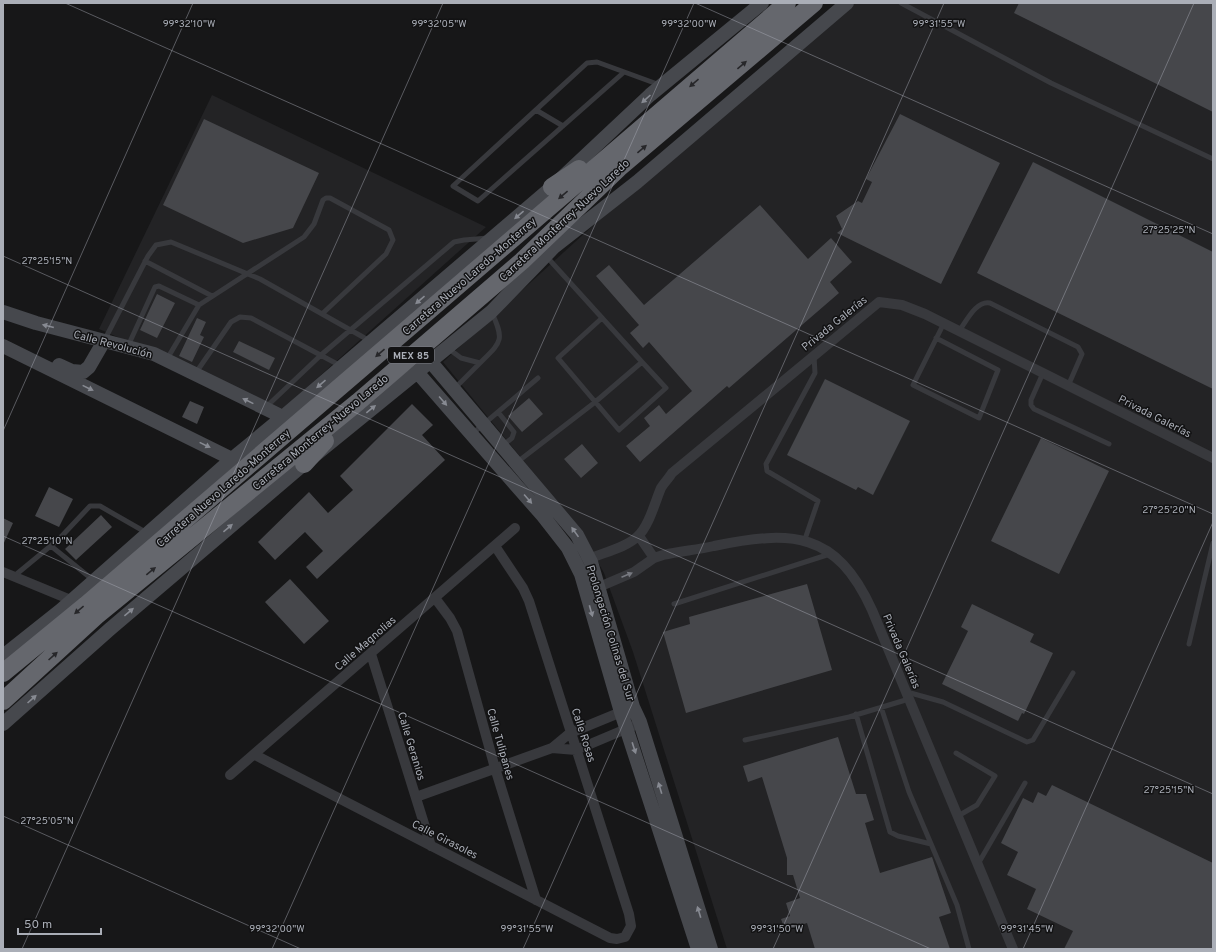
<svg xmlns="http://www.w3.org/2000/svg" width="1216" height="952" font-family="Overpass,sans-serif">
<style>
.built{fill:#232325}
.building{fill:#46474b}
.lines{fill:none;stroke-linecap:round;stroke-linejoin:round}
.lane{stroke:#38393d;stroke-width:5}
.street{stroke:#38393d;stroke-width:10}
.secondary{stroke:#46484d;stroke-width:14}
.highway{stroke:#65676d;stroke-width:18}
.oneway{fill:#27272a}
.oneway2{fill:#878a92}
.oneway3{fill:#777980}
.ticks{fill:none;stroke:#aaaeb7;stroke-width:1;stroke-opacity:0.45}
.labels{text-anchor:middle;stroke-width:3;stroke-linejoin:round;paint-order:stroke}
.shield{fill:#121213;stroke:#7c7f86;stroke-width:1}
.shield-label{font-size:10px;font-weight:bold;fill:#aaaeb7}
.street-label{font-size:11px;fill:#aaaeb7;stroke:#121213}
.ticks-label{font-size:10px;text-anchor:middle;fill:#aaaeb7;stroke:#121213;stroke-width:3;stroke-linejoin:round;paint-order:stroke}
</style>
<rect width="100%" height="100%" fill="#171718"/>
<path class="built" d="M838,3H1213V949H727L633,652L604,573L580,530L443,362Z
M212,95L486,227L283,409L99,329Z"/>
<path class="building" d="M1019,3H1213V112L1014,13Z
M900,114L1000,163L941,284L837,233L842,229L836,216L858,201L862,203L872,182L866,179Z
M204,119L319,173L293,228L243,243L163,205Z
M1033,162L1213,252V389L977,273Z
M760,205L808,259L831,238L852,262L830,282L839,293L729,388L727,386L640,462L626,446L650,426L644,418L659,405L666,414L692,391L649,342L643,348L630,333L639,325L596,276L609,265L644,305Z
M157,294L175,303L157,338L140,330Z
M197,318L206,322L200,335L204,337L192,362L179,356Z
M239,341L275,358L269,370L233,352Z
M825,379L910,421L873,495L858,487L856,490L787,455Z
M529,398L543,414L522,432L508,416Z
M190,401L204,407L197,424L182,417Z
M412,404L433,425L422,435L445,460L317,579L306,567L323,551L305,532L275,560L258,542L309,492L328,513L353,490L340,476Z
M1041,438L1109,471L1059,574L991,541Z
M582,444L598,463L581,478L564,459Z
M49,487L73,499L59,527L35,516Z
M101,515L112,527L76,560L65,549Z
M3,518L13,523L3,545Z
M290,579L329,621L304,644L265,602Z
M807,584L832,670L686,713L663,632L690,624L689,617Z
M972,604L1034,634L1030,642L1053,653L1024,714L1022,713L1018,721L942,684L968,631L961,627Z
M838,737L856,794H866L874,820L865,823L880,873L932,857L951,913L939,917L950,949H815L807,923L785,930L781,919L790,916L786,903L800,898L793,875H787V858L762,777L748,782L743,766Z
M1052,785L1213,863V949H1064L1073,931L1027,909L1036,889L1007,875L1018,852L1001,843L1023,798L1033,803L1038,792L1046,796Z"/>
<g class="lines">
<path class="lane" d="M901,3L1051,83L1213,159
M623,73L478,201L453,186L587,63L597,62L660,85
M536,110L563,126
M145,261L212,296
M602,318L558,358L619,430L666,388L642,362
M959,331C966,322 976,300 990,303L1078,347L1082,354L1068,386
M936,338L998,370L979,418L913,385L944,323
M105,339L148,256L156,245L171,242L260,279L370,341
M128,346L155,287L159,286L199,305
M449,349L461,358L480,363C501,342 505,341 492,313
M167,359L199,305L304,237L314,224L323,200L326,198H330L389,230L393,240L386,254L322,314
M1043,373L1031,400V405L1034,409L1109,444
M195,374L231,322L240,317L251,318L341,366
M455,388L480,363
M266,407L321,355L454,242L464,240L488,238
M498,412L514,432L512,438L502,446
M472,434L538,378
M516,463L594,403L642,362L546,256
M804,542L818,501L767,471L766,464L815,373L814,356
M51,546L93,580
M13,577L59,539L90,506H100L147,533
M674,604L830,554
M1189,644L1213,543
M907,692L943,702L1027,742L1033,740L1073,673
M881,707L909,792L957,905L969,949
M856,714L890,832L898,836L931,844
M745,740L849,717L909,699
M956,753L995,776L977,805L958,816
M978,864L1025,783"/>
<path class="street" d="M639,536L654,558
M576,565C594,554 624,550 638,536C649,526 655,502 661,488C664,483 669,478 672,473L879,302L902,305L925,314L1213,458
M3,572L71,600
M592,590L634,572L654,558L663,555C680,551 697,550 714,546C792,530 836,531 872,610L1013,949
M435,598L450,618L457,631L495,768L536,900
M371,654L431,846
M552,748L576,750L633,726
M255,755L610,938L617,939L625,937L631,926L629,914L529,601L523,588L495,546
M230,775L515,528
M416,797L552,748L570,733L626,710"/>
<path class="secondary" d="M3,312L36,323L154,354L283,417
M3,346L232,459
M430,361L577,535L591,562L633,707L640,722L711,949
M59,365L72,371L83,372L89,367L104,341
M417,372L543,516L568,548L581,574L621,712L698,949
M3,656L61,610L232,459L283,417L552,187L650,95L762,3
M3,724L110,629L304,464L491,312L554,247L637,182L847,3"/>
<path class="highway" d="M552,187L579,169
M304,464L325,441
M3,673L86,605L787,3
M3,701L96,616L358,402L522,261L619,168L814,3"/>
</g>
<defs><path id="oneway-solid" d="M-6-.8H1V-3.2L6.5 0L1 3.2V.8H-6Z"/></defs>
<g class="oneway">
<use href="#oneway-solid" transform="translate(742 65) rotate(-40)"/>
<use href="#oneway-solid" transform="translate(694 83) rotate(139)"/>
<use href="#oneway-solid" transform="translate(642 149) rotate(-40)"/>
<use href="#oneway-solid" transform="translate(563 195) rotate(140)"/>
<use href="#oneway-solid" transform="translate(380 353) rotate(139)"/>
<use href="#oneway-solid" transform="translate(151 571) rotate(-39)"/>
<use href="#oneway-solid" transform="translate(79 610) rotate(140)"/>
<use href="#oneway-solid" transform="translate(53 656) rotate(-42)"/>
</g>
<g class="oneway2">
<use href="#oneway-solid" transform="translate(646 99) rotate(138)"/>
<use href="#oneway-solid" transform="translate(519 215) rotate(140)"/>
<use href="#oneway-solid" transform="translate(420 300) rotate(139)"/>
<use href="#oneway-solid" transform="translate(48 326) rotate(-166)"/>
<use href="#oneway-solid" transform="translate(321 384) rotate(139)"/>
<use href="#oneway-solid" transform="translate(88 388) rotate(26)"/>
<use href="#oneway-solid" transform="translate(248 401) rotate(-154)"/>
<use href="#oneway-solid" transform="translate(443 401) rotate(49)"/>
<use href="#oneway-solid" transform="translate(371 409) rotate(-39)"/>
<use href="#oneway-solid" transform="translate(205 445) rotate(26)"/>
<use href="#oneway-solid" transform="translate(528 499) rotate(49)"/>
<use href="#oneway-solid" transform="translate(228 528) rotate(-40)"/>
<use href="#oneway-solid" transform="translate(575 532) rotate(-125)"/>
<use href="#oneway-solid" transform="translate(591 611) rotate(74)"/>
<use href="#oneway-solid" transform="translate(129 612) rotate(-40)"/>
<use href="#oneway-solid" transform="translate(32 699) rotate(-42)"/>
<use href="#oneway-solid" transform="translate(634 748) rotate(72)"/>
<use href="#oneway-solid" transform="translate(660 788) rotate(-107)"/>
<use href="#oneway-solid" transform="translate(699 912) rotate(-107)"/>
</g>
<use class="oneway3" href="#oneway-solid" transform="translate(627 575) rotate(-23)"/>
<path class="ticks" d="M65,3L1213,514M695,3L1213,234M3,256L1213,794M3,431L193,3M3,536L931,949M3,816L301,949M22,949L443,3M272,949L694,3M523,949L944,3M773,949L1194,3M1023,949L1213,522"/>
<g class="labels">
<rect class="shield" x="388" y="347" width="46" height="16" rx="3"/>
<g class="shield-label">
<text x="411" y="359">MEX 85</text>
</g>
<g class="street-label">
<text transform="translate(564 220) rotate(-43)" y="4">Carretera Monterrey-Nuevo Laredo</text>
<text transform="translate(469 276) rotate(-41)" y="4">Carretera Nuevo Laredo-Monterrey</text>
<text transform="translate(834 323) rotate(-39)" y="4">Privada Galerías</text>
<text transform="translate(113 344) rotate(15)" y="4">Calle Revolución</text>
<text transform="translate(1155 416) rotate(27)" y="4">Privada Galerías</text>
<text transform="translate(320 432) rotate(-40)" y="4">Carretera Monterrey-Nuevo Laredo</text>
<text transform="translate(223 488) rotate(-41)" y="4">Carretera Nuevo Laredo-Monterrey</text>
<text transform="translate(611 633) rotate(73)" y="4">Prolongación Colinas del Sur</text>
<text transform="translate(365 643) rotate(-41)" y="4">Calle Magnolias</text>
<text transform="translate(902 651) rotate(67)" y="4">Privada Galerías</text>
<text transform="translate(584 735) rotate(72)" y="4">Calle Rosas</text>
<text transform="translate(501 744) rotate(74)" y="4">Calle Tulipanes</text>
<text transform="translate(412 746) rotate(73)" y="4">Calle Geranios</text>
<text transform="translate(445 839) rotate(27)" y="4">Calle Girasoles</text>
</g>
</g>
<g class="ticks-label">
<text x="189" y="27">99°32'10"W</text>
<text x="439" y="27">99°32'05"W</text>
<text x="689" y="27">99°32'00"W</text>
<text x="939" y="27">99°31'55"W</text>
<text x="1169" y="233">27°25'25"N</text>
<text x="47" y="264">27°25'15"N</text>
<text x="1169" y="513">27°25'20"N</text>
<text x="47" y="544">27°25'10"N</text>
<text x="1169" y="793">27°25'15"N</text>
<text x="47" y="824">27°25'05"N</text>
<text x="277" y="932">99°32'00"W</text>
<text x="527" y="932">99°31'55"W</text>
<text x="777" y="932">99°31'50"W</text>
<text x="1027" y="932">99°31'45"W</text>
</g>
<rect width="1216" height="952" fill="none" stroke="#aaaeb7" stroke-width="8"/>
<path d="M18 928v6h83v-6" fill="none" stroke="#aaaeb7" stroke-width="2"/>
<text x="24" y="928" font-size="12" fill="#aaaeb7" stroke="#121213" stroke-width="3" paint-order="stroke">50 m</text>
</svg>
